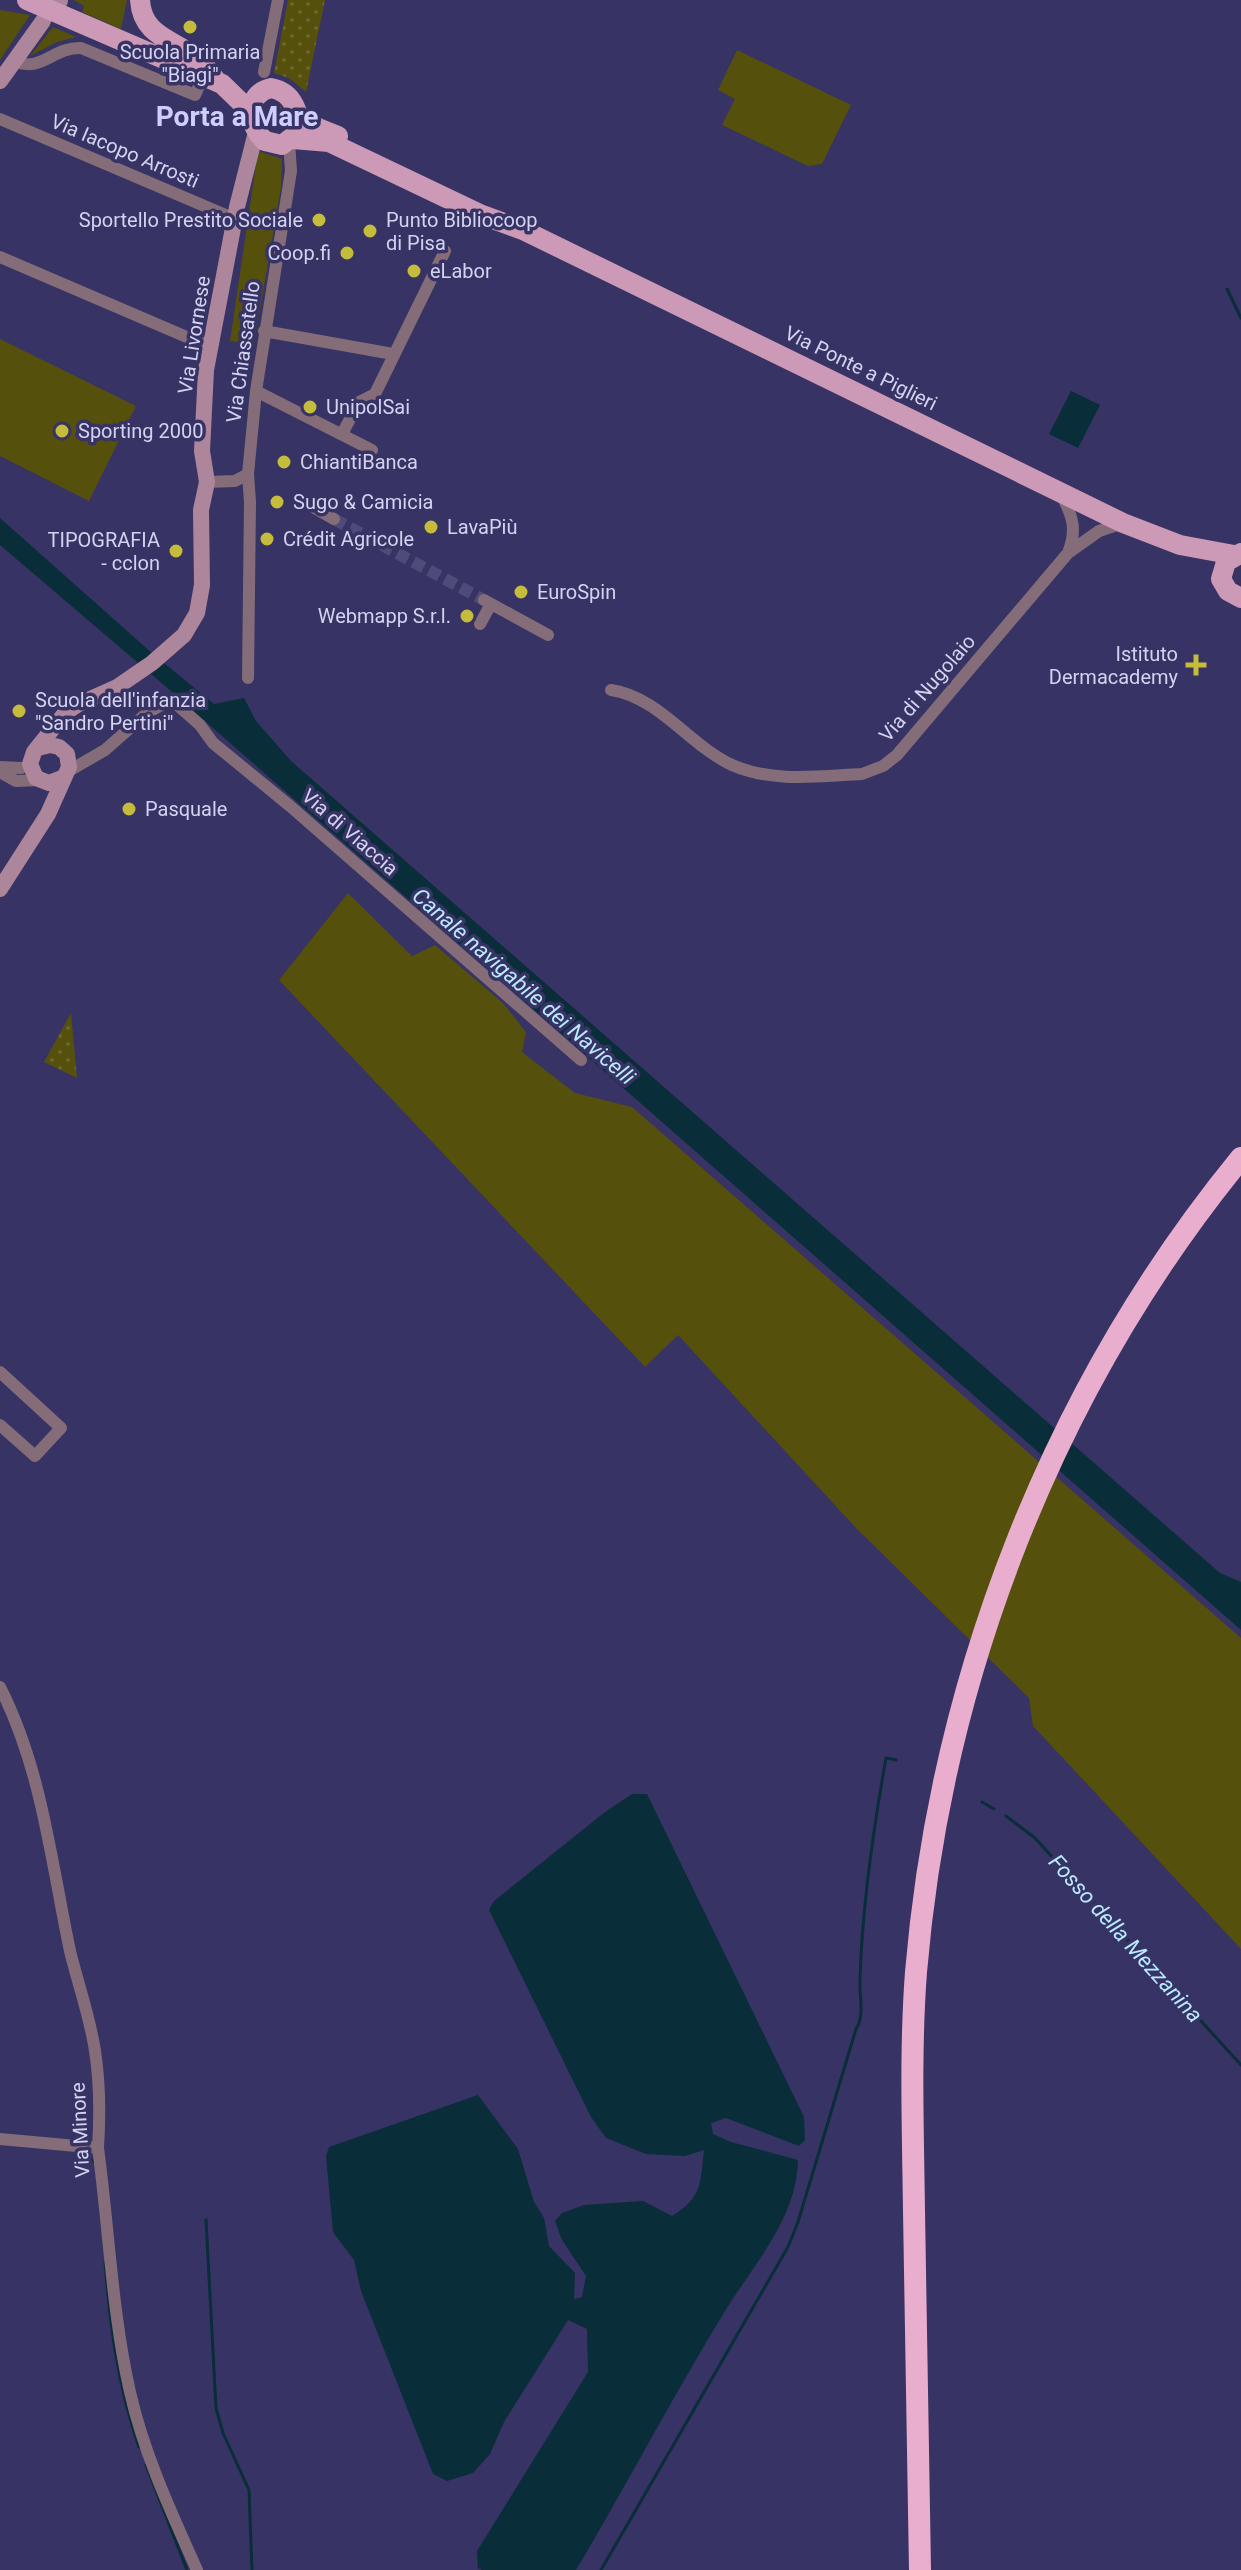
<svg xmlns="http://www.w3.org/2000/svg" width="1241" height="2570" font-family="Roboto,sans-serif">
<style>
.grass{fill:#55500c}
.park{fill:url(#park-dots)}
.water{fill:#092d39}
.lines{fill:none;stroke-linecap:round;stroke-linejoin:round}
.stream{stroke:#092d39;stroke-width:3}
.street-tunnel{stroke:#4e4b79;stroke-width:12;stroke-dasharray:12 6;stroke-linecap:butt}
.street{stroke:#856c79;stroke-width:12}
.secondary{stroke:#ad869c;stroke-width:16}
.primary{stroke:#cc9ab6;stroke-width:20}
.highway{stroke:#e9adce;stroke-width:22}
.poi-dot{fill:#c6bc3c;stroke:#373364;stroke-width:3}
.labels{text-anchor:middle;stroke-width:7;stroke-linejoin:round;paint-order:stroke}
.poi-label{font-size:20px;fill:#d3d3f1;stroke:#373364;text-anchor:start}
.street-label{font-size:20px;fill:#d3d3f1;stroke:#373364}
.water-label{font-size:22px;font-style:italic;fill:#b9eafe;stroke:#373364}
.district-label{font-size:28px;font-weight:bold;fill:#cfcfff;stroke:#373364}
</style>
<defs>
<pattern id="park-dots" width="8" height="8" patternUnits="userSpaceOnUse" patternTransform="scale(2)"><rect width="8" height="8" fill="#55500c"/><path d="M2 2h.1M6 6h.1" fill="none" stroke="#6d6830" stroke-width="1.8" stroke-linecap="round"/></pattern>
</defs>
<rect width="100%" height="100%" fill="#373364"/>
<path class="grass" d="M74,0H127L121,29L82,12L84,6Z
M0,10L30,15L0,60Z
M53,27L76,37L57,42L30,56Z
M737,50L851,105L822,164L808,166L722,125L735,99L718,90Z
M263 117a12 12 0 1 1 24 0a12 12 0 1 1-24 0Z
M258,151L282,159L281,188L254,344L230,341Z
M0,339L136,406L89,501L0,456Z
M348,893L412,956L435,945L503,1003L526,1032L522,1052L575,1093L632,1107L1241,1638V1949L1033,1726L1029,1698L856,1528L678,1335L645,1367L279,980Z"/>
<path class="park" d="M288,0H325L306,92L289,78L274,73Z
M71,1013L77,1078L44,1062Z"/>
<path class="water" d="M1071,391L1100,405L1078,448L1049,434Z
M0,518L153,654L214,704L244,698L256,721L291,761L1220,1573L1241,1582V1630L164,685L0,545Z
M632,1794H647L804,2117L805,2140L799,2146L726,2118L711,2123L713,2134L731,2142L798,2160C797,2220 751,2267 722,2316C671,2400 626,2486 576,2570H482L478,2568L477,2551L588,2372L587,2329L568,2320L504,2422L490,2454L473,2473L447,2481L433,2474L361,2291L354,2260L333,2232L326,2156L329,2147L478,2095L518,2149L534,2202L544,2218L549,2246L575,2273L574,2299L582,2297L586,2276L562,2240L555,2221L562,2213L584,2205L643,2201L672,2216C703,2197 700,2183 704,2150L685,2156L646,2154L606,2138L591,2117L489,1910L494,1901L605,1812Z"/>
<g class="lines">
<path class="stream" d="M1227,289L1241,318
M982,1802L994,1809
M1006,1816L1035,1838L1241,2065
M87,2155L95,2163
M206,2220L216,2408L223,2433L249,2490L252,2570
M105,2262C110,2326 118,2386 139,2447
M146,2465L187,2570
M601,2570L788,2247L798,2222L856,2029C865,2016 859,1996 860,1980C862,1905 873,1831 886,1758L896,1760"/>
<path class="street-tunnel" d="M334,519L484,600"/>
<path class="street" d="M13,61C43,73 52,47 81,48L195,95L203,77
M264,72L278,0
M0,119L235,219
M0,257L210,347
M264,331L393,354
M256,391L372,450
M342,434L359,402L375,394L445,251
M207,482L235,481L248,474
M1062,496C1073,517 1077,530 1068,553
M304,502L334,519
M484,600L548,635
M480,624L491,604
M248,678L250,502L248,474L256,391L291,171L289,142
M611,690C659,697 689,745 732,765C773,783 819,776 862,774L883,766L897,755L1068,553L1099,531L1123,523
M0,767L21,768
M0,772L16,781L39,780
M67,772L105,750L147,713L167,702H174L200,725L213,743L290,806L581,1060
M0,1372L61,1428L35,1456L0,1425
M0,1687C42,1770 51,1861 70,1951C78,1984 90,2017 95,2051C100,2083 100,2117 98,2148C109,2229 112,2313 130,2392C144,2454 171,2512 197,2570
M0,2139L98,2148"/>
<path class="secondary" d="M60,1V0
M0,81L43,21
M62,778L49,783L36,778L30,764L34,752L66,712L79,704L117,687L152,663L184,635L197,613L202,585L201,510L207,482L202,451L206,370L237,207L256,132
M0,889L48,814L69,767L67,754L59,747L50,745L38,748"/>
<path class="primary" d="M27,0L222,84L251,112
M140,0C142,35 171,39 194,56C202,62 209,71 215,79
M271,88C293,92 302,114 296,134L282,145L265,141C248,127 244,94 271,88Z
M298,115L318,128L338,136
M293,139L329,142L482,215L523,230L1123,523L1180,545L1234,555
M1241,553L1226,562L1221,579L1228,591L1241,598"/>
<path class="highway" d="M920,2570C918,2450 916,2331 914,2211C913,2131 910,2051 916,1972C941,1676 1053,1388 1241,1158"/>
</g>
<g class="poi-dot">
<circle cx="190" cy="27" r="8"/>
<circle cx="319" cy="220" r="8"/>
<circle cx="370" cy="231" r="8"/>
<circle cx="347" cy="253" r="8"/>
<circle cx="414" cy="271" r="8"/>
<circle cx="310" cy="407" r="8"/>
<circle cx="62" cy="431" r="8"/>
<circle cx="284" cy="462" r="8"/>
<circle cx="277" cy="502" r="8"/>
<circle cx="431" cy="527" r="8"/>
<circle cx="267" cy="539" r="8"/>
<circle cx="176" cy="551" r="8"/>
<circle cx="521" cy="592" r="8"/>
<circle cx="467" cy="616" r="8"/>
<path d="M1192 653h8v8h8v8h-8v8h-8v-8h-8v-8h8z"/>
<circle cx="19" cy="711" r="8"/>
<circle cx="129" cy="809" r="8"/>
</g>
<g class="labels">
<g class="poi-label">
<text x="190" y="59" text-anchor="middle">Scuola Primaria<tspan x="190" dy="23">"Biagi"</tspan></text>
<text x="303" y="227" text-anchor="end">Sportello Prestito Sociale</text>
<text x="386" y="227">Punto Bibliocoop<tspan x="386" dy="23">di Pisa</tspan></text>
<text x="331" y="260" text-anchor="end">Coop.fi</text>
<text x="430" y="278">eLabor</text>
<text x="326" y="414">UnipolSai</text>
<text x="78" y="438">Sporting 2000</text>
<text x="300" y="469">ChiantiBanca</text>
<text x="293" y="509">Sugo &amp; Camicia</text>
<text x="447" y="534">LavaPiù</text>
<text x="283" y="546">Crédit Agricole</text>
<text x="160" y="547" text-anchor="end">TIPOGRAFIA<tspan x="160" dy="23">- cclon</tspan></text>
<text x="537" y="599">EuroSpin</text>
<text x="451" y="623" text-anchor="end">Webmapp S.r.l.</text>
<text x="1178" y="661" text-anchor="end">Istituto<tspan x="1178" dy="23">Dermacademy</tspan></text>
<text x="35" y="707">Scuola dell'infanzia<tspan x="35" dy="23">"Sandro Pertini"</tspan></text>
<text x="145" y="816">Pasquale</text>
</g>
<g class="street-label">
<text transform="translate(125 151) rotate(23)" y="7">Via Iacopo Arrosti</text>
<text transform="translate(194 335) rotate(-81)" y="7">Via Livornese</text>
<text transform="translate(243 352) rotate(-82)" y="7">Via Chiassatello</text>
<text transform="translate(861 368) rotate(26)" y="7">Via Ponte a Piglieri</text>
<text transform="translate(927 688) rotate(-49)" y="7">Via di Nugolaio</text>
<text transform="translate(350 832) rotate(41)" y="7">Via di Viaccia</text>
<text transform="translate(80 2130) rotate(-93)" y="7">Via Minore</text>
</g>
<g class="water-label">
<text transform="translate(524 986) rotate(41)" y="8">Canale navigabile dei Navicelli</text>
<text transform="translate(1126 1938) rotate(48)" y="8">Fosso della Mezzanina</text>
</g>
<g class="district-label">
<text x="237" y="126">Porta a Mare</text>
</g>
</g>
</svg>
